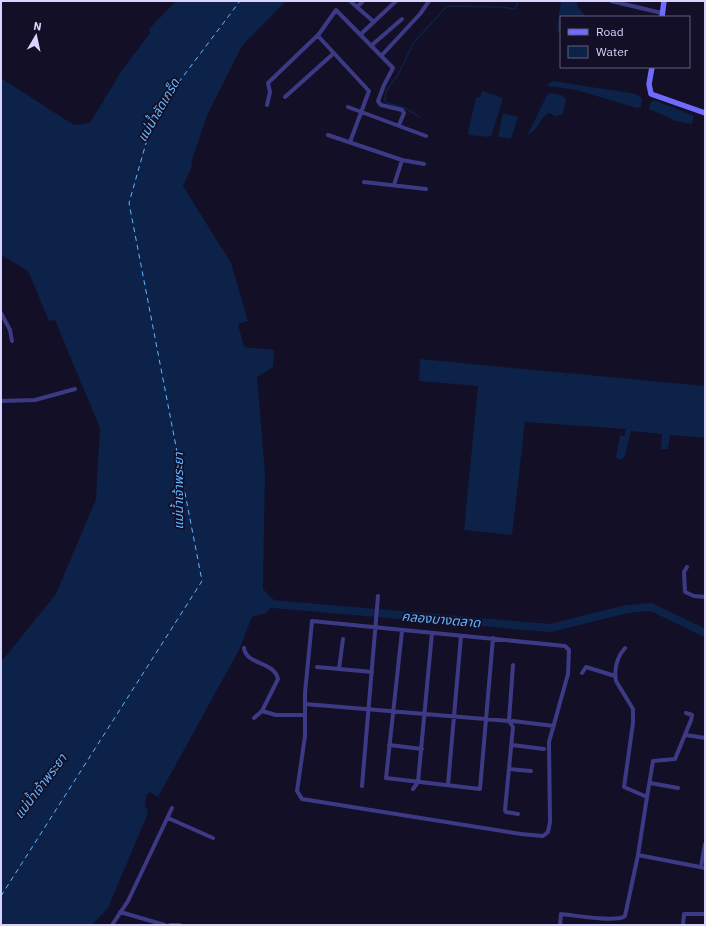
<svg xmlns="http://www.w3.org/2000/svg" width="706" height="926" font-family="'IBM Plex Sans','Noto Sans Thai',sans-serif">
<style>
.water{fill:#0c2248}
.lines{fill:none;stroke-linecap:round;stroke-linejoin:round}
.stream{stroke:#0c2248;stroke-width:1.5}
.river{stroke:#0c2248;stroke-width:8}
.ferry{stroke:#62b6ff;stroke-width:1;stroke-dasharray:5 4;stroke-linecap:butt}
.street{stroke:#3d3a85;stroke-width:4}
.secondary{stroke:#6f6bff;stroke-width:5.5}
.labels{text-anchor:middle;stroke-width:3.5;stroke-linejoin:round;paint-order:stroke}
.water-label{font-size:13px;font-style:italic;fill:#62b6ff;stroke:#130f26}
</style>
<rect width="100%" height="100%" fill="#130f26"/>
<path class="water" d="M176,1H286L242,46L208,113L191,163L192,166L183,186L231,263L248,321L238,324L244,347L274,350L273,367L257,377L265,473L263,589L275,601L266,613L252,617L239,650L158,797L150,792L147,794L145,805L148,813L108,908L92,925H1V662L56,594L96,499L100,428L55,320L49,321L28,271L1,255V78L74,125L90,123L122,70L150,33L149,29Z
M561,1H577L578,7L586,17H561V33L558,32L557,29Z
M553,81L636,94L642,98L641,107L637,108L576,90L548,86V84Z
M482,91L503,98L492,134L489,137L469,135L468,132L476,98L480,97Z
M550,93L561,95L566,99L563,114L556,116L549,113C539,118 539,130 528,134L547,95Z
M654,100L694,116L692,124L676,121L649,109L651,102Z
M503,113L518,117L511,139L498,137Z
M420,359L566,373V378L567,373L705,386V438L670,435L668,449H661L662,434L631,431L624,458L619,460L616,457L620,435L624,436L626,429L525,422L512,535L464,530L478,386L419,381Z"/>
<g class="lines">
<path class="stream" d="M420,117L405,108L387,103L385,101L386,91L398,75L414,42L447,6L500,7L515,9L518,1"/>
<path class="river" d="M261,603L550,628L627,609L651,607L705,633"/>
<path class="ferry" d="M1,896L202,581L129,203L154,115L240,1"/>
<path class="street" d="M350,1L374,22
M611,1L662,13
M357,7L363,1
M361,34L396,1
M318,36L369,91L350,142
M372,45L402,19
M382,55L420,14L429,1
M285,97L334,53
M267,105L270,92L268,83L319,34L336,10L393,68L384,85L378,101L381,105L402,110L404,113L399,125
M348,107L426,136
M328,135L402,160L424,164
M364,182L426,189
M394,185L402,160
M1,313L10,330L12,341
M1,401L35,400L75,389
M687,567L684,572L685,592L694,596L705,597
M312,621L565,646L569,650L568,674L549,742L550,822L548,832L543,836L521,834L302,799L297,791L305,736V693Z
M402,631L386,778L480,789L493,638
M244,648C246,665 274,661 278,679L262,711L254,718
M625,648C617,657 614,669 616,681L633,709V723L624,787L647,797L638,855L705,868
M513,665L509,721L513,727L505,810L506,812L518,814
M317,667L372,672
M339,669L343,639
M582,673L586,667L615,676
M305,704L509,721
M262,711L276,715H305
M510,723L513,721L554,726
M686,735L705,738
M389,745L422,749
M512,745L544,749
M509,769L531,771
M650,783L678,788
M448,785L461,636
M362,786L378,596
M413,789L418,782L432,633
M647,797L653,761L675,759L691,720L692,715L686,713
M168,818L213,838
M701,867L705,844
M120,912L165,925
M112,925L128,901L172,808
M170,925H180
M560,925L561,914C573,915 617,923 625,916L638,855
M683,925L684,914H705"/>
<path class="secondary" d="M662,17L664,1
M652,67L649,84L651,94L705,113"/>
</g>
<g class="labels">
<g class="water-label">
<text transform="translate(158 110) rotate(-60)" y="5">แม่น้ำลัดเกร็ด</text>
<text transform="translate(178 491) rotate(-90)" y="5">แม่น้ำเจ้าพระยา</text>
<text transform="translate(441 619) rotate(5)" y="5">คลองบางตลาด</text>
<text transform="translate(40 786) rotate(-53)" y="5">แม่น้ำเจ้าพระยา</text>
</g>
</g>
<rect width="706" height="926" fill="none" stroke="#d9d4ff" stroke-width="4"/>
<rect x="560" y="16" width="130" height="52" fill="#130f26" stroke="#625e7d"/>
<rect x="568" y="29" width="20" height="6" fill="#6f6bff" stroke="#625e7d"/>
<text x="596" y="36" font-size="12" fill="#d9d4ff">Road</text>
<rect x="568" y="46" width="20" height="12" fill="#0c2248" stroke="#625e7d"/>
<text x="596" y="56" font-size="12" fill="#d9d4ff">Water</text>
<g transform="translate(36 36) rotate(9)" stroke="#130f26" stroke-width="3" paint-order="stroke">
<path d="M0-3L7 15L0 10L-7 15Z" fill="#d9d4ff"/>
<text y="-6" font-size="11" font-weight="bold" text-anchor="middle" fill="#d9d4ff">N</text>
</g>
</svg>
